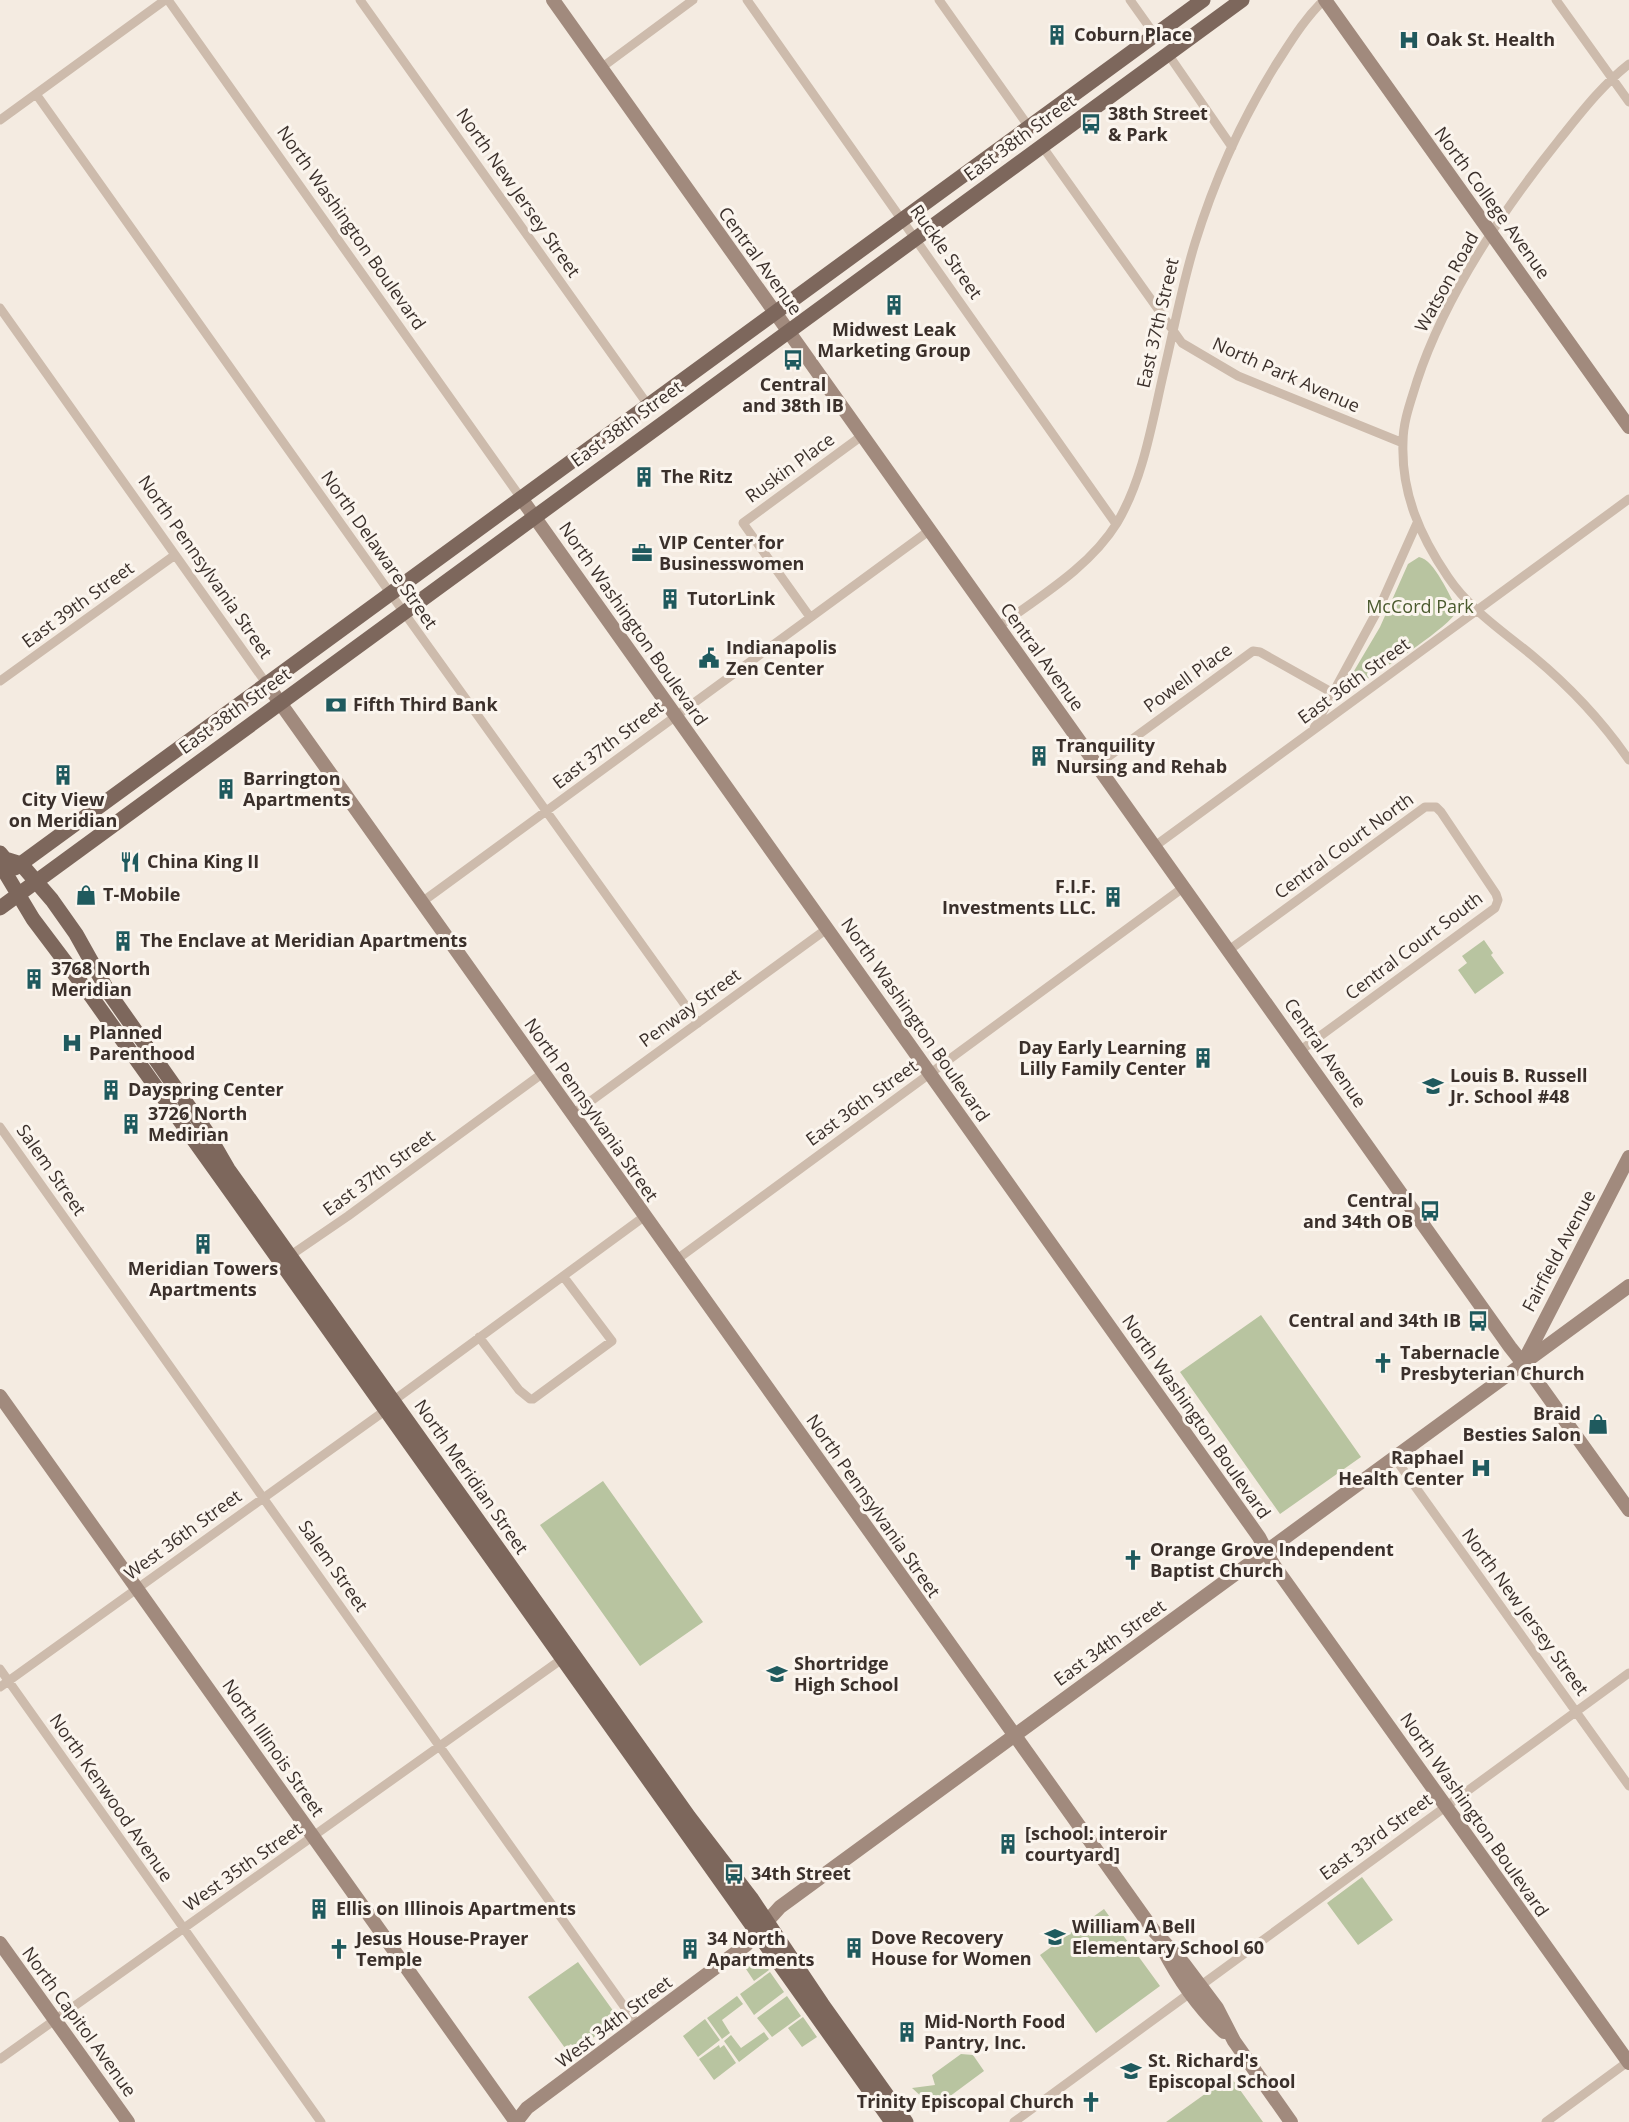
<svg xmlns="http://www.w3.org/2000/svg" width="1629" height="2122" font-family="'Open Sans',sans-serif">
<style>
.green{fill:#b8c4a0}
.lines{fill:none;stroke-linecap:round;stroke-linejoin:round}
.street{stroke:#cdbbac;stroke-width:9}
.secondary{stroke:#a18a7d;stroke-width:14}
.primary{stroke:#7d675c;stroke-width:15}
.labels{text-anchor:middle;stroke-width:6;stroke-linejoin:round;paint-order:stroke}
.poi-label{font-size:18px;font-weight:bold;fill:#3b302b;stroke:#fbf5ee;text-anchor:start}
.street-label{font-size:18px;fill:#3b302b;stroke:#fbf5ee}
.park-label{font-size:18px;fill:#4a5a2e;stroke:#fbf5ee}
</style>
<rect width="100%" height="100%" fill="#f4ebe1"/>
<path class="green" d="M1419,557C1435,560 1449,596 1458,610C1447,629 1390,664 1369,678L1362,681C1357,679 1355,677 1354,671L1380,627L1408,564Z
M1484,940L1493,953L1491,955L1504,973L1475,994L1458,970L1467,963L1462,956Z
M1261,1315L1361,1457L1280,1514L1180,1372Z
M603,1481L703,1622L640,1666L540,1525Z
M1362,1877L1393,1920L1358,1945L1327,1903Z
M1104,1909L1160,1986L1096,2033L1040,1955Z
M755,1954L769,1970L754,1981L742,1963Z
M578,1962L614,2012L607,2017L612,2024L576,2050L571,2044L565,2048L528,1997Z
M770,1972L784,1992L754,2015L740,1994Z
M737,1996L743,2004L722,2020L730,2033L722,2039L707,2018Z
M787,1996L801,2016L772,2037L757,2018Z
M803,2017L817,2037L802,2047L788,2028Z
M705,2019L720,2040L698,2057L683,2036Z
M764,2032L769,2039L739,2062L724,2041L731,2035L741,2048Z
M719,2045L720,2048L724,2045L736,2063L714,2080L699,2059Z
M961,2054L973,2055L984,2071L934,2108L912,2088L935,2085L932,2075Z
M1230,2076L1263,2122H1166Z"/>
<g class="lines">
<path class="street" d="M168,0L521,498
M360,0L648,405
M747,0L1116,524
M939,0L1029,127
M1130,0L1155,35
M1556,0L1629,102
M1168,54L1232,147
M1629,64C1602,85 1580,114 1559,140C1503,210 1445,296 1417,381C1411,401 1403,421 1403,442C1401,493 1420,536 1448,577C1470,610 1504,632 1534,657C1570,687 1602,721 1629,760
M601,68L693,0
M36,94L410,621L698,1023
M0,120L165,0
M1042,146L1182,343L1238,376L1403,443
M0,308L266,683
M810,617L743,523L863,435
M998,627C1039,597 1090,567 1117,523C1144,477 1152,422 1164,371C1174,329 1182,285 1195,243C1214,181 1241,121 1275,66C1290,43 1304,19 1324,0
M0,681L175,555
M1314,728L1380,606L1417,523
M1097,765L1253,651L1260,652L1333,693
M1155,846L1629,499
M422,902L930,530
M1229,950L1425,807H1436L1441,812L1496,894L1498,900L1495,908L1301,1050
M573,1114L828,928
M0,1127L638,2026
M291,1255L348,1216L543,1073
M676,1260L1184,887
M479,1337L519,1390L530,1399H533L612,1341L563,1276
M393,1401L645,1216
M1394,1457L1629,1786
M0,1669L321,2122
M0,1687L386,1410
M1200,1986L1629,1673
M0,2059L562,1659
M1014,2122L1190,1993
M1546,2122L1629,2061"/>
<path class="secondary" d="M553,0L1510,1347L1536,1380L1629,1510
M1325,0L1629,427
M521,498L1259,1537L1273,1564L1629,2063
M266,683L1154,1931L1184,1964L1217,2008L1234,2041L1291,2122
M1524,1361L1629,1157
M0,1396L516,2122
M0,1943L128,2122
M1163,1949C1179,1980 1199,2008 1224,2032
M516,2122L527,2108L746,1945L780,1907L1629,1286"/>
<path class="primary" d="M0,853L5,859L6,874L33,919L91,996L233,1195L892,2122
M5,859L21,864L52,900L76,934L109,993L206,1131L228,1169L689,1817L751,1898L822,2004L906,2122
M15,868L1203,0
M0,908L1242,0"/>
</g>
<defs>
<g id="building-bare" transform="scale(1.62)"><path d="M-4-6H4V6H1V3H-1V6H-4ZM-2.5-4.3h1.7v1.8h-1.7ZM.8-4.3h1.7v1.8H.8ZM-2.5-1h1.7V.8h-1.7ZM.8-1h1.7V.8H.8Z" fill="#1f5a5e" stroke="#fbf5ee" stroke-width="2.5" paint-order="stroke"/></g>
<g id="hospital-bare" transform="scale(1.62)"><path d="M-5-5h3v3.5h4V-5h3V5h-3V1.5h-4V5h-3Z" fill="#1f5a5e" stroke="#fbf5ee" stroke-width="2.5" paint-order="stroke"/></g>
<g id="bus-bare" transform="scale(1.62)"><path d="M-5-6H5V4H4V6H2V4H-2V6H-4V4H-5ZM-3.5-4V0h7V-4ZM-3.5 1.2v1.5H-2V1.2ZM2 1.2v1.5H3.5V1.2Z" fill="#1f5a5e" stroke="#fbf5ee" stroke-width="2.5" paint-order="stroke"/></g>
<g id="office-bare" transform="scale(1.62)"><path d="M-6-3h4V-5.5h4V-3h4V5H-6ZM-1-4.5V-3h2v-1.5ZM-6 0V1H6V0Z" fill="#1f5a5e" stroke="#fbf5ee" stroke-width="2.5" paint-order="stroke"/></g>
<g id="civic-bare" transform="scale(1.62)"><path d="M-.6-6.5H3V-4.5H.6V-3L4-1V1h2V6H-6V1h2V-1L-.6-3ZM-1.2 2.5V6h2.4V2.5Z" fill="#1f5a5e" stroke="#fbf5ee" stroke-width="2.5" paint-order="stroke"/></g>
<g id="bank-bare" transform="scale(1.62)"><path d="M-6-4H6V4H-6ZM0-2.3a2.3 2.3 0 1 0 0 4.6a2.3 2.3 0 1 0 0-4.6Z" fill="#1f5a5e" stroke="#fbf5ee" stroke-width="2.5" paint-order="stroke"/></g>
<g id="restaurant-bare" transform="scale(1.62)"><path d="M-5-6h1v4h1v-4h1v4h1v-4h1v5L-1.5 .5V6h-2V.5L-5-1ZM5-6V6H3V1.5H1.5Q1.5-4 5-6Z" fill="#1f5a5e" stroke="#fbf5ee" stroke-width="2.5" paint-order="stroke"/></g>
<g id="shop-bare" transform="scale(1.62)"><path d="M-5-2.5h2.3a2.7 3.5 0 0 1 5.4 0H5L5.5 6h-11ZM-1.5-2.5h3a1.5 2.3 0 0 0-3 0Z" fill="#1f5a5e" stroke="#fbf5ee" stroke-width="2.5" paint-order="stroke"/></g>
<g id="school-bare" transform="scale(1.62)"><path d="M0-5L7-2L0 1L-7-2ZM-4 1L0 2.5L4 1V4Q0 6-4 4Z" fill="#1f5a5e" stroke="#fbf5ee" stroke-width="2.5" paint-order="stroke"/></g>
<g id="church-bare" transform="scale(1.62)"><path d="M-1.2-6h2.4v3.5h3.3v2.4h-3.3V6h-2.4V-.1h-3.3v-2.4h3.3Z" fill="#1f5a5e" stroke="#fbf5ee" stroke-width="2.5" paint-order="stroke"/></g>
</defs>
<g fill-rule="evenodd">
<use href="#building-bare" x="1057" y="35"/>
<use href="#hospital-bare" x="1409" y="40"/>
<use href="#bus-bare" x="1091" y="124"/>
<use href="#building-bare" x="894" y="305"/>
<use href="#bus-bare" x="793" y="360"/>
<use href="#building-bare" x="644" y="477"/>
<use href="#office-bare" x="642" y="553"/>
<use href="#building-bare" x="670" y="599"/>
<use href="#civic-bare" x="709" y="658"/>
<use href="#bank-bare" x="336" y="705"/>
<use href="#building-bare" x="1039" y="756"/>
<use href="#building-bare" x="63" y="775"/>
<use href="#building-bare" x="226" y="789"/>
<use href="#restaurant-bare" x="130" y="862"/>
<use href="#shop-bare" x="86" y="895"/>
<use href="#building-bare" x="1113" y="897"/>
<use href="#building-bare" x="123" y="941"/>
<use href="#building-bare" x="34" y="979"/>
<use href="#hospital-bare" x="72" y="1043"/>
<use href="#building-bare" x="1203" y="1058"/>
<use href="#school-bare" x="1433" y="1086"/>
<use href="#building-bare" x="111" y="1090"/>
<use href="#building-bare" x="131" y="1124"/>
<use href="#bus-bare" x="1430" y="1211"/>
<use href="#building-bare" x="203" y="1244"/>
<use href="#bus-bare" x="1478" y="1321"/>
<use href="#church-bare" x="1383" y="1363"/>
<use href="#shop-bare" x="1598" y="1424"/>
<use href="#hospital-bare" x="1481" y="1468"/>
<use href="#church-bare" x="1133" y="1560"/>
<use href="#school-bare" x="777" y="1674"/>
<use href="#building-bare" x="1008" y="1844"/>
<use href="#bus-bare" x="734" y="1874"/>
<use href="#building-bare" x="319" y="1909"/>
<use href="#school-bare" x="1055" y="1937"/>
<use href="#building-bare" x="854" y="1948"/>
<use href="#church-bare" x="339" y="1949"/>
<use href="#building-bare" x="690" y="1949"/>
<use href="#building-bare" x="907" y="2032"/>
<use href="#school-bare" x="1131" y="2071"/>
<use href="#church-bare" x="1091" y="2102"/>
</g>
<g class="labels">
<g class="poi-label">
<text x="1074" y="41">Coburn Place</text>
<text x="1426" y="46">Oak St. Health</text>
<text x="1108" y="120">38th Street<tspan x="1108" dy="21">&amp; Park</tspan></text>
<text x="894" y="336" text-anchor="middle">Midwest Leak<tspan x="894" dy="21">Marketing Group</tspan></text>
<text x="793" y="391" text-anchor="middle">Central<tspan x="793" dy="21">and 38th IB</tspan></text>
<text x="661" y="483">The Ritz</text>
<text x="659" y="549">VIP Center for<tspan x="659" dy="21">Businesswomen</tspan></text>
<text x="687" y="605">TutorLink</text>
<text x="726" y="654">Indianapolis<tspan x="726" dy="21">Zen Center</tspan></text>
<text x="353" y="711">Fifth Third Bank</text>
<text x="1056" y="752">Tranquility<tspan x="1056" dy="21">Nursing and Rehab</tspan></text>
<text x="243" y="785">Barrington<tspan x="243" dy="21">Apartments</tspan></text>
<text x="63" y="806" text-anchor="middle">City View<tspan x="63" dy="21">on Meridian</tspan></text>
<text x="147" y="868">China King II</text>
<text x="1096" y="893" text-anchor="end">F.I.F.<tspan x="1096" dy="21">Investments LLC.</tspan></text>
<text x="103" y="901">T-Mobile</text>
<text x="140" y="947">The Enclave at Meridian Apartments</text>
<text x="51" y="975">3768 North<tspan x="51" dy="21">Meridian</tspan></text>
<text x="89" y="1039">Planned<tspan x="89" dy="21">Parenthood</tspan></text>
<text x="1186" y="1054" text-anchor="end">Day Early Learning<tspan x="1186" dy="21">Lilly Family Center</tspan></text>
<text x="1450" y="1082">Louis B. Russell<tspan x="1450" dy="21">Jr. School #48</tspan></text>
<text x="128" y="1096">Dayspring Center</text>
<text x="148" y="1120">3726 North<tspan x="148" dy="21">Medirian</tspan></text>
<text x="1413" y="1207" text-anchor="end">Central<tspan x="1413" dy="21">and 34th OB</tspan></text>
<text x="203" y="1275" text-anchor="middle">Meridian Towers<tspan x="203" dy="21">Apartments</tspan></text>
<text x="1461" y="1327" text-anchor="end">Central and 34th IB</text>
<text x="1400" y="1359">Tabernacle<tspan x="1400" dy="21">Presbyterian Church</tspan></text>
<text x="1581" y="1420" text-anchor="end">Braid<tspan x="1581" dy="21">Besties Salon</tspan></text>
<text x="1464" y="1464" text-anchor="end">Raphael<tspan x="1464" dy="21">Health Center</tspan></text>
<text x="1150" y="1556">Orange Grove Independent<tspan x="1150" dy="21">Baptist Church</tspan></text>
<text x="794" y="1670">Shortridge<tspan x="794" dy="21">High School</tspan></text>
<text x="1025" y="1840">[school: interoir<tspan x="1025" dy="21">courtyard]</tspan></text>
<text x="751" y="1880">34th Street</text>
<text x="336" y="1915">Ellis on Illinois Apartments</text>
<text x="1072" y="1933">William A Bell<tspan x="1072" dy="21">Elementary School 60</tspan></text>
<text x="871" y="1944">Dove Recovery<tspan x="871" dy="21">House for Women</tspan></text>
<text x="356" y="1945">Jesus House-Prayer<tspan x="356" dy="21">Temple</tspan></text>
<text x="707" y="1945">34 North<tspan x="707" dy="21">Apartments</tspan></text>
<text x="924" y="2028">Mid-North Food<tspan x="924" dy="21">Pantry, Inc.</tspan></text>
<text x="1148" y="2067">St. Richard's<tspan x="1148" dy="21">Episcopal School</tspan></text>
<text x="1074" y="2108" text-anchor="end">Trinity Episcopal Church</text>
</g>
<g class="street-label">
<text transform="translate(1020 138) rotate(-36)" y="6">East 38th Street</text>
<text transform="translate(518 193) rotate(55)" y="6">North New Jersey Street</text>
<text transform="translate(1492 203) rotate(54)" y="6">North College Avenue</text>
<text transform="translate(351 228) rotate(55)" y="6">North Washington Boulevard</text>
<text transform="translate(946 252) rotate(55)" y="6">Ruckle Street</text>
<text transform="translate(760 261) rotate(54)" y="6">Central Avenue</text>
<text transform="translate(1447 282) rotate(-61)" y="6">Watson Road</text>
<text transform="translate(1158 323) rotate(-77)" y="6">East 37th Street</text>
<text transform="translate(1286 375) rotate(24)" y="6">North Park Avenue</text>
<text transform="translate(627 424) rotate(-36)" y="6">East 38th Street</text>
<text transform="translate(790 468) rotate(-36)" y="6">Ruskin Place</text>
<text transform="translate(379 550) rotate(55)" y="6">North Delaware Street</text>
<text transform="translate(205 567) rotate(55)" y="6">North Pennsylvania Street</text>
<text transform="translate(78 605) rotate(-36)" y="6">East 39th Street</text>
<text transform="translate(633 624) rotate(55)" y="6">North Washington Boulevard</text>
<text transform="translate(1042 657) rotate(54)" y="6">Central Avenue</text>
<text transform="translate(1188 678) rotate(-36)" y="6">Powell Place</text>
<text transform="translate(1354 681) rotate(-36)" y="6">East 36th Street</text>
<text transform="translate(235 711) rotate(-36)" y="6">East 38th Street</text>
<text transform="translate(608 745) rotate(-37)" y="6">East 37th Street</text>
<text transform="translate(1344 846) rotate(-36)" y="6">Central Court North</text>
<text transform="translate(1414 946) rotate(-37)" y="6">Central Court South</text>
<text transform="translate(690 1008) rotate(-36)" y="6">Penway Street</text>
<text transform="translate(915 1020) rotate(55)" y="6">North Washington Boulevard</text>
<text transform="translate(1325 1053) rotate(55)" y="6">Central Avenue</text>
<text transform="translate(862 1103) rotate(-36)" y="6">East 36th Street</text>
<text transform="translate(591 1110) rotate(55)" y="6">North Pennsylvania Street</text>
<text transform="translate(51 1170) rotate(55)" y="6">Salem Street</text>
<text transform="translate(379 1173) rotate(-36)" y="6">East 37th Street</text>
<text transform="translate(1559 1251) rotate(-62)" y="6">Fairfield Avenue</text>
<text transform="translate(1196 1417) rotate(55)" y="6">North Washington Boulevard</text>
<text transform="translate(471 1477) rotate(55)" y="6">North Meridian Street</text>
<text transform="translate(873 1506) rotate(55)" y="6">North Pennsylvania Street</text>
<text transform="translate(183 1535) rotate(-36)" y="6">West 36th Street</text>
<text transform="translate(333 1566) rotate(55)" y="6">Salem Street</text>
<text transform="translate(1525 1612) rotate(54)" y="6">North New Jersey Street</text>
<text transform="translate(1110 1643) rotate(-36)" y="6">East 34th Street</text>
<text transform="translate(273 1748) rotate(55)" y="6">North Illinois Street</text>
<text transform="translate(111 1798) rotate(55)" y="6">North Kenwood Avenue</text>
<text transform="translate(1474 1815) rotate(55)" y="6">North Washington Boulevard</text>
<text transform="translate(1376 1837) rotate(-36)" y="6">East 33rd Street</text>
<text transform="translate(243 1867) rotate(-35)" y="6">West 35th Street</text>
<text transform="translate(79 2022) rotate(54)" y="6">North Capitol Avenue</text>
<text transform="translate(614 2022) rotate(-37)" y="6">West 34th Street</text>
</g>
<g class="park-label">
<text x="1420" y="613">McCord Park</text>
</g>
</g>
</svg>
